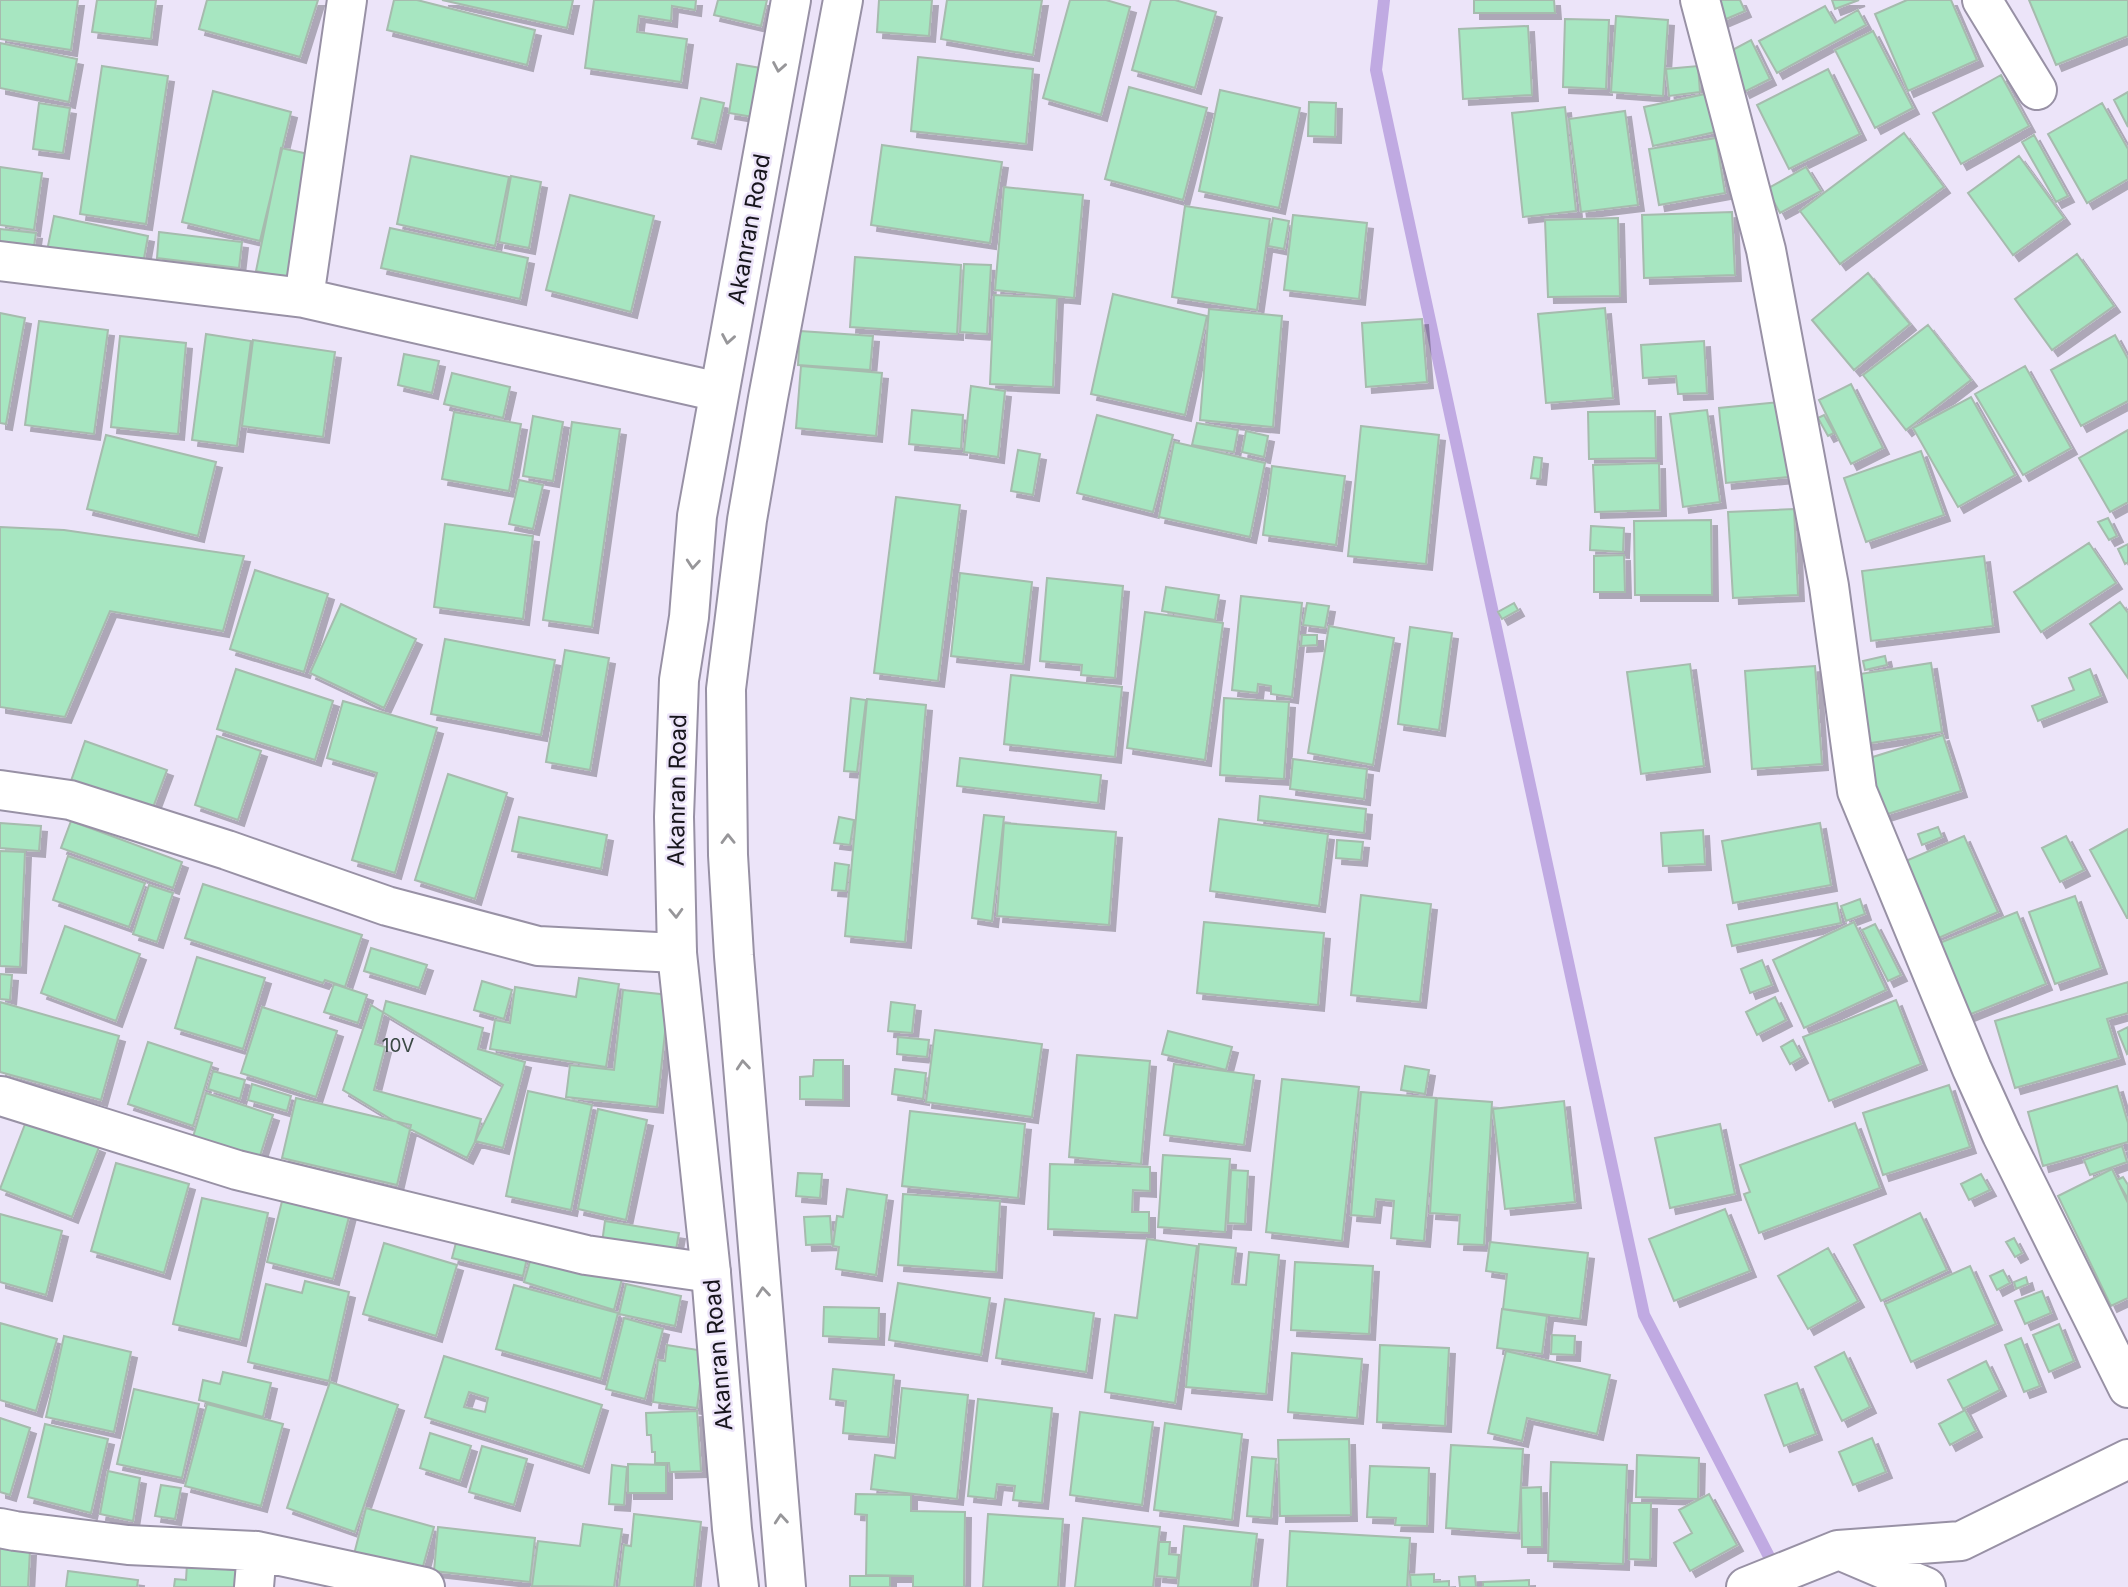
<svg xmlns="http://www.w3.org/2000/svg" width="2128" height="1587" font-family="Inter,sans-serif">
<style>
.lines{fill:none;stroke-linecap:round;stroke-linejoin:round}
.stream{stroke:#c0aae2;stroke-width:12}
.building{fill:#a7e6c1;stroke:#a6bbae;stroke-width:2;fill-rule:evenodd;filter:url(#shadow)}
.minor-casing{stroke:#9891a5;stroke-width:42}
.secondary-casing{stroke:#9891a5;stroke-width:42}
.minor{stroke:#fff;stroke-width:38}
.secondary{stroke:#fff;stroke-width:38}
.oneway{stroke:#979699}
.labels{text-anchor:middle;stroke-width:5;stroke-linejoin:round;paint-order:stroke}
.number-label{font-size:19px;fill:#3b4945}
.street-label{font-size:23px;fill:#17151c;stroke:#ece4f9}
</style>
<defs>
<filter id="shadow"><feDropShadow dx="6" dy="6" stdDeviation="0" flood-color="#0004"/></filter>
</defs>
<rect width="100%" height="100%" fill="#ece4f9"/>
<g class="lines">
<path class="stream" d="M1384,0L1376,70L1644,1315L1776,1570"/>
</g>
<path class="building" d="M0,0H78L71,50L0,39Z
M97,0H156L151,39L92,32Z
M207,0H318L300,57L199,29Z
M394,0H417L535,30L527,65L387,30Z
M442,0H573L567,28Z
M594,0H696L695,10L672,6L671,21L639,16L637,32L687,39L681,82L585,68Z
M718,0H767L761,26L714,15Z
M879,0H932L929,36L877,32Z
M947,0H1042L1033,55L941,39Z
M1070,0H1106L1130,7L1101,115L1043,98Z
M1151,0H1175L1216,12L1195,88L1132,70Z
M1474,0H1554L1555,13H1474Z
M1715,0H1740L1745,11L1719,22Z
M1832,0H1859L1835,9Z
M1907,0H1951L1977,60L1908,91L1875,14Z
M2029,0H2128V36L2056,65Z
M1825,6L1835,23L1858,10L1866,25L1777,73L1759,41Z
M1616,16L1668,20L1663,96L1611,92Z
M1565,19L1609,20L1606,89L1563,87Z
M1528,26L1532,95L1463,99L1459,29Z
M1873,31L1913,108L1875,128L1835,50Z
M1751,40L1770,79L1744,92L1725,54Z
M0,43L77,59L69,102L0,88Z
M918,57L1033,69L1026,144L911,131Z
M737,64L767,69L759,118L729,113Z
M102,66L168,76L146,224L80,214Z
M1698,66L1700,92L1669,96L1666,69Z
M1828,69L1860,134L1789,169L1757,105Z
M2001,75L2029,126L1961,164L1933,113Z
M1129,87L1207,108L1183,200L1105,179Z
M1220,90L1300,108L1279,208L1199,191Z
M213,91L291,112L260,241L182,222Z
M2128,92V127L2114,100Z
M1705,94L1715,132L1653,146L1644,107Z
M701,98L724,103L715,143L692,138Z
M1309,102L1336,103L1335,137L1308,136Z
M39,103L70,108L63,153L33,149Z
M2102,103L2128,149V179L2087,203L2048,134Z
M1565,107L1576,211L1523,217L1512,113Z
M1625,111L1638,205L1581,212L1569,119Z
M1904,133L1944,187L1840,264L1800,211Z
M2034,135L2068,196L2056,202L2022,142Z
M1716,138L1725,193L1659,205L1649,149Z
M882,145L1002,162L990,243L871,225Z
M281,148L313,155L287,278L256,271Z
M411,156L509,177L495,246L397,224Z
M2019,156L2064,218L2013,255L1968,193Z
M0,167L42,173L34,230L0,225Z
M1806,167L1821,191L1780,213L1767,189Z
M511,176L541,182L529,248L499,242Z
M1004,187L1083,195L1074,298L995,290Z
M570,195L654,216L631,312L546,290Z
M1185,206L1270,219L1257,310L1172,297Z
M1732,212L1735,275L1644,278L1642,215Z
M1293,215L1367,223L1359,299L1284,290Z
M54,216L148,236L141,275L46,256Z
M1273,218L1289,221L1284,249L1268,246Z
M1618,218L1620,296L1548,297L1545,220Z
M390,228L528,258L520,299L381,268Z
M0,229L36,233L32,259L0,255Z
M159,232L242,242L239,268L157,258Z
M2077,254L2114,306L2052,350L2015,299Z
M855,257L961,265L957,334L850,327Z
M964,264L991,265L987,334L960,332Z
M1868,273L1910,324L1854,370L1812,320Z
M1113,294L1207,316L1185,415L1091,394Z
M994,295L1057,298L1053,387L990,384Z
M1605,308L1613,398L1546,403L1538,314Z
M1209,309L1282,316L1273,427L1200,420Z
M0,313L25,318L6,424L0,423Z
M1422,319L1427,382L1366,387L1362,323Z
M39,321L108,330L94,434L25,425Z
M1928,325L1971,380L1906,430L1863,375Z
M800,331L873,336L870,370L798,365Z
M206,334L251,341L237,446L192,440Z
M2115,335L2128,359V401L2081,426L2051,370Z
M120,336L186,343L178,434L111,427Z
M253,340L335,352L323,437L242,426Z
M1704,341L1707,393L1678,394L1676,376L1643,378L1641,345Z
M404,354L439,361L432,393L398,385Z
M801,366L882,373L876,436L796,428Z
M2025,366L2071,448L2023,475L1975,394Z
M452,373L510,387L503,418L444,404Z
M1851,384L1883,448L1851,464L1819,400Z
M971,386L1005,391L998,457L964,452Z
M1971,397L2015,475L1958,507L1913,428Z
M1781,402L1788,477L1726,483L1719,408Z
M912,410L963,415L961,449L909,444Z
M1707,410L1720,502L1683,507L1670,414Z
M1655,411L1656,458L1589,459L1588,412Z
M454,412L521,424L509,491L442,479Z
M1097,415L1173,435L1153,512L1077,493Z
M1824,415L1834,433L1828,436L1818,418Z
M533,416L563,422L553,481L523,476Z
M572,422L620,429L592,627L543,620Z
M1197,423L1238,430L1234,452L1192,445Z
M1361,426L1439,435L1426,564L1348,556Z
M2128,430V502L2110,512L2079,458Z
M1246,431L1268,436L1264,457L1242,452Z
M106,435L216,462L198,536L87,509Z
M1174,442L1265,463L1250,537L1159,517Z
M1018,450L1040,454L1033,495L1011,491Z
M1921,451L1944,515L1866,542L1844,478Z
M1534,457L1542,458L1540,479L1531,478Z
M1659,463L1660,510L1595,512L1593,465Z
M1272,466L1345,476L1336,545L1263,535Z
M519,480L543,485L533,529L509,524Z
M896,497L960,505L938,681L874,673Z
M1794,509L1798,595L1733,598L1728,512Z
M2108,518L2117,536L2109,540L2098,522Z
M1711,520L1712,595H1635L1634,521Z
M445,524L533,536L523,619L434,607Z
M1591,526L1624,528L1623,552L1590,550Z
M0,527L64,530L244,556L223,631L110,611L65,717L0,707Z
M2089,543L2116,583L2041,632L2014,592Z
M2128,544V562L2125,564L2118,549Z
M1624,555L1625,592H1594V556Z
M1984,556L1993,626L1871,641L1862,571Z
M255,570L328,594L304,672L230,649Z
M960,573L1032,582L1023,664L951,656Z
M1047,578L1123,586L1115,678L1081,675L1082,665L1040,661Z
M1166,587L1219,595L1215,620L1162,611Z
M1241,596L1302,603L1292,697L1271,694V686L1258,684L1257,693L1232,690Z
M2120,602L2128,613V678L2090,624Z
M1307,603L1329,606L1325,628L1303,625Z
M1514,603L1518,610L1502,619L1498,612Z
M341,604L416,639L384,708L310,673Z
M1145,612L1223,623L1205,760L1127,748Z
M1329,626L1394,638L1373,765L1308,753Z
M1410,627L1452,633L1439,730L1398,724Z
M1302,635H1317V645L1301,646Z
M445,639L555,660L541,735L431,714Z
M565,650L609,658L590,770L546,762Z
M1885,656L1887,665L1865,670L1863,661Z
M1931,663L1942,732L1858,745L1847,676Z
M1690,664L1704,766L1641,774L1627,672Z
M1815,666L1822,764L1752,769L1745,671Z
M236,669L333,701L315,760L217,729Z
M2090,669L2101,696L2038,721L2032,706L2074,690L2069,678Z
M1011,675L1122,687L1115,757L1004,744Z
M851,698L866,700L857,772L844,771Z
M1224,698L1289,702L1284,779L1220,775Z
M867,699L926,705L905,942L845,936Z
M343,701L437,728L395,873L352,860L377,773L327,758Z
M1943,735L1961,791L1878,817L1860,761Z
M217,736L261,751L238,820L195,805Z
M85,741L167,770L152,810L71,781Z
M960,758L1101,775L1098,803L957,786Z
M1293,759L1367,769L1364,799L1290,789Z
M448,774L507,793L475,899L415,880Z
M1260,796L1366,809L1364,833L1258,820Z
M984,815L1004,817L992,921L972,918Z
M519,817L607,835L601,869L512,851Z
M839,817L854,820L850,845L834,843Z
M1219,819L1328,834L1319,906L1210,891Z
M71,821L182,862L173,888L61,848Z
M0,823L41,826L39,851L0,848Z
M1004,823L1116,832L1109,925L997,916Z
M1820,823L1831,885L1733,903L1722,841Z
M1938,827L1942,837L1922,845L1918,834Z
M2128,829V918H2127L2090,850Z
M1703,830L1705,864L1663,866L1661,833Z
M1964,836L1998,912L1934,940L1901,863Z
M2066,836L2084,870L2060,882L2042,848Z
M1337,840L1363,842L1361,860L1336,858Z
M0,851L25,852L20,967L0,966Z
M68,856L145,883L129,927L53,900Z
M835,863L849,865L846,891L832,890Z
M203,884L362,935L345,987L325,980L323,983L185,938Z
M149,885L173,893L157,942L133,934Z
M1361,895L1431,904L1420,1002L1351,995Z
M2075,896L2101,968L2055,984L2029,912Z
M1860,899L1865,914L1846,921L1841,906Z
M1837,903L1841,923L1732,946L1727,925Z
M2017,912L2046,984L1966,1016L1937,944Z
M1204,922L1324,933L1318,1005L1197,993Z
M1854,922L1886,990L1804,1028L1773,960Z
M1875,924L1901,975L1888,981L1862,930Z
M65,926L140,954L116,1021L41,993Z
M371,948L427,965L419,988L364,971Z
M197,957L265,978L243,1049L175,1028Z
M1762,960L1772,985L1750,993L1741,969Z
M0,974L12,975L10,1000L0,999Z
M579,978L619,984L606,1067L490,1049L495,1020L510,1023L515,987L576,997Z
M482,981L512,990L504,1019L474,1010Z
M2128,982V1013L2107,1019L2119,1058L2015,1088L1995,1021Z
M334,984L367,995L358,1023L324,1012Z
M623,990L669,995L657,1107L566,1097L570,1065L614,1070Z
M1775,997L1786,1020L1757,1035L1746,1012Z
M1896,1000L1921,1064L1829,1101L1803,1037Z
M386,1001L483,1028L478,1049L525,1062L503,1148L475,1141L481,1119L374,1090L385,1047L375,1044Z
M0,1002L119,1036L101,1100L0,1072Z
M891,1002L915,1005L912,1033L888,1031Z
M371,1005L503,1085L467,1158L394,1121L343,1090Z
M262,1007L337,1031L316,1097L241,1073Z
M2128,1027V1053L2127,1054L2118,1032Z
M935,1030L1042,1044L1032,1117L926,1102Z
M1168,1031L1232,1047L1226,1070L1162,1054Z
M898,1037L929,1040L927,1057L897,1054Z
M1793,1040L1802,1057L1790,1064L1781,1047Z
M148,1042L212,1063L193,1126L128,1104Z
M1077,1055L1150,1061L1141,1164L1069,1157Z
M814,1060H843V1100L800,1099V1077L813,1076Z
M1174,1064L1254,1075L1244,1145L1164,1135Z
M1405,1066L1429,1070L1425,1094L1401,1090Z
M895,1069L926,1073L923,1099L892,1094Z
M213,1071L245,1080L240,1099L208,1089Z
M1282,1079L1359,1087L1342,1241L1266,1232Z
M252,1084L291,1096L287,1111L248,1100Z
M1949,1085L1970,1147L1883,1175L1863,1113Z
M2117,1086L2128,1123V1142L2043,1166L2028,1112Z
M528,1091L592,1105L571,1210L506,1196Z
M1361,1092L1436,1098L1424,1241L1391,1238L1394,1201L1376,1199L1374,1217L1351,1215Z
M206,1093L273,1115L259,1159L193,1137Z
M296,1098L411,1125L397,1185L282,1158Z
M1437,1098L1492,1102L1484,1245L1458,1244L1460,1215L1430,1213Z
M1564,1101L1575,1202L1505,1209L1493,1109Z
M598,1109L647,1120L626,1220L578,1209Z
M910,1111L1025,1124L1018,1198L902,1186Z
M27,1119L99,1147L72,1217L0,1189Z
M1855,1123L1880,1188L1759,1233L1744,1194L1750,1192L1740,1165Z
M1720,1124L1735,1194L1670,1208L1655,1138Z
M2122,1146L2127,1162L2090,1175L2084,1160Z
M1163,1155L1230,1159L1225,1232L1158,1227Z
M116,1163L189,1184L164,1273L91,1251Z
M1050,1164L1150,1167V1191L1133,1190L1132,1212H1149V1233L1048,1229Z
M2112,1169L2128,1203V1298L2111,1306L2058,1196Z
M1231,1170L1248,1171L1245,1224L1228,1223Z
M798,1173L822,1174L820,1198L796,1196Z
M1981,1174L1990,1190L1969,1200L1961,1184Z
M2123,1177L2128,1185V1199L2117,1180Z
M285,1189L352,1205L333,1279L267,1262Z
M847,1189L887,1195L876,1275L836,1269L839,1247L833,1246L837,1216L843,1217Z
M903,1194L1000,1201L996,1272L898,1265Z
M202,1198L268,1213L240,1340L173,1324Z
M1725,1209L1750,1271L1674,1301L1649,1239Z
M1920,1213L1947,1270L1881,1301L1854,1245Z
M0,1214L62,1231L46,1295L0,1282Z
M830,1216L832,1244L806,1245L804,1217Z
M605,1221L679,1233L675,1255L602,1243Z
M459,1231L529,1249L523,1276L452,1258Z
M2014,1238L2022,1253L2015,1257L2006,1242Z
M1147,1239L1197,1246L1175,1403L1105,1392L1115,1315L1137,1318Z
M1490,1242L1588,1253L1580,1319L1503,1309L1507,1274L1486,1271Z
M384,1243L457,1265L436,1336L363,1314Z
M1199,1244L1236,1248L1232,1284L1246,1285L1249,1252L1279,1255L1266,1394L1186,1387Z
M1828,1248L1858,1301L1808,1329L1778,1276Z
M533,1251L622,1279L614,1310L524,1282Z
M1295,1262L1373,1266L1369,1334L1291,1330Z
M1970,1266L1996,1324L1911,1362L1885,1304Z
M2003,1270L2010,1283L1997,1290L1990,1276Z
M2026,1277L2028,1284L2016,1289L2014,1282Z
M305,1281L349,1292L329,1381L248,1362L266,1284L302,1293Z
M898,1283L990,1298L981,1355L889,1340Z
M626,1284L681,1296L675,1326L619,1314Z
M514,1285L618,1313L601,1379L496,1349Z
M2042,1291L2051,1313L2025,1324L2015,1301Z
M1005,1299L1094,1313L1086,1372L996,1358Z
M824,1307L879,1308L878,1339L823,1336Z
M1502,1309L1547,1316L1542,1354L1497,1348Z
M624,1318L663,1329L645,1399L606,1389Z
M0,1323L57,1339L36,1411L0,1400Z
M2059,1324L2074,1361L2049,1372L2033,1335Z
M1552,1335L1575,1336L1574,1355L1551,1354Z
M64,1336L131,1352L114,1432L46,1417Z
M2021,1338L2040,1386L2024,1392L2005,1345Z
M667,1345L704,1351L697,1408L653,1402L658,1360L665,1361Z
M1380,1345L1449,1348L1445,1426L1377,1422Z
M1506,1351L1610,1375L1597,1434L1527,1418L1522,1441L1488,1433Z
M1844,1352L1870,1407L1842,1421L1815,1367Z
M1292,1353L1362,1359L1357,1418L1288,1412Z
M444,1356L602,1405L583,1467L425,1417ZM469,1392L488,1398L485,1412L464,1407Z
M1986,1361L2000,1390L1963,1409L1948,1380Z
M833,1369L894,1375L888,1437L843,1433L846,1401L830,1399Z
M223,1372L271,1383L263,1417L199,1400L203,1380L220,1384Z
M330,1382L398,1405L355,1532L287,1508Z
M1797,1383L1816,1434L1784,1446L1765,1395Z
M902,1388L968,1395L957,1499L871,1489L875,1455L895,1458Z
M134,1389L199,1404L182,1478L117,1464Z
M978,1399L1052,1408L1042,1503L1013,1500L1015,1486L997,1484L995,1499L968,1496Z
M207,1404L283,1424L261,1506L185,1486Z
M1965,1410L1976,1431L1950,1445L1939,1424Z
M697,1411L701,1471L670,1472L669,1463H655V1452H652L651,1435H647L646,1413Z
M1080,1412L1153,1422L1142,1505L1070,1495Z
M0,1418L30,1428L10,1495L0,1492Z
M1165,1423L1242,1434L1232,1520L1154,1510Z
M45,1424L108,1439L91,1513L28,1497Z
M430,1433L471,1446L460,1481L420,1468Z
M1872,1438L1886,1472L1853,1485L1839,1452Z
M1349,1439L1351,1515L1280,1516L1278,1440Z
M1451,1445L1523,1449L1518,1533L1446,1528Z
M482,1446L527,1459L514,1505L469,1492Z
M1637,1455L1699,1458L1698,1499L1636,1497Z
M1252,1457L1276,1459L1271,1518L1247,1516Z
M1551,1462L1627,1465L1623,1564L1548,1561Z
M628,1464L666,1465V1493H628Z
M612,1465L627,1467L624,1505L609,1504Z
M1370,1466L1429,1468L1427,1526L1395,1525L1396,1518L1367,1517Z
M108,1471L140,1478L133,1521L100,1514Z
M161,1485L181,1488L175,1519L155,1516Z
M1541,1487L1542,1547H1522L1521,1488Z
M856,1494L911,1495V1511L965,1512L964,1587H913V1576L866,1575L867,1515L855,1514Z
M1709,1494L1737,1545L1690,1571L1674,1543L1692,1533L1679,1510Z
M1630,1503H1651L1650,1560L1629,1559Z
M366,1508L434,1527L420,1577L353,1558Z
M634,1514L701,1522L694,1587H619L624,1545L631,1546Z
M988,1514L1063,1519L1058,1587H983Z
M1083,1518L1160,1527L1153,1587H1075Z
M583,1524L622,1529L614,1587L532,1586L538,1541L580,1546Z
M1184,1526L1257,1534L1251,1587H1178Z
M438,1527L535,1538L530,1582L434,1571Z
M1290,1531L1410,1538L1407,1587H1287Z
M1159,1542H1170L1169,1554L1179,1555L1177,1578L1157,1576Z
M0,1548L30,1550L28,1587H0Z
M187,1564L242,1571L240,1587H174L175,1579L186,1580Z
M68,1571L138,1580L137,1587H66Z
M1434,1574V1582L1449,1581V1587H1411L1410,1575Z
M850,1576H890V1587H850Z
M1475,1576L1476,1587H1460L1459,1577Z
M1529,1580V1587H1483V1582Z"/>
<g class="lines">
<g class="minor-casing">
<path id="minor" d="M347,0L304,298L719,392
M1700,0L1766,250L1829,586L1857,791L1972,1069L2002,1135L2128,1388
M1982,0L2037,90
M0,261L304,298
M0,790L70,800L227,850L387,906L538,946L677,953
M1,1096L237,1170L586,1255L711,1273
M0,1528L15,1531L128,1545L257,1551L425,1587
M1846,1553L1926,1587
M254,1587L257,1551
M1746,1587L1838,1550L1961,1541L2128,1459"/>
</g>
<g class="secondary-casing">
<path id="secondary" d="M739,1587L732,1529L711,1273L677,953L674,817L679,680L689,617L697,516L791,0
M786,1587L734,956L728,855L726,689L747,520L768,398L843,0"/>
</g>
<use href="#minor" class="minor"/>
<use href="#secondary" class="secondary"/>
</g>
<defs><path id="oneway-chevron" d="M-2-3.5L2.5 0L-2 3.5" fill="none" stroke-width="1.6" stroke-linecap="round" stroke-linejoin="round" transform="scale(1.75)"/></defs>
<g class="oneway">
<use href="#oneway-chevron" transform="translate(779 67) rotate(100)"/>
<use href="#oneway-chevron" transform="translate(728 339) rotate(100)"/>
<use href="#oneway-chevron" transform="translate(693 564) rotate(95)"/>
<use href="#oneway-chevron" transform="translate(728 839) rotate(-91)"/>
<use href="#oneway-chevron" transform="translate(676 913) rotate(88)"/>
<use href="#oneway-chevron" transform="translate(743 1065) rotate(-95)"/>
<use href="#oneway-chevron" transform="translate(763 1292) rotate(-95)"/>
<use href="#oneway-chevron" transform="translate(781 1519) rotate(-95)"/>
</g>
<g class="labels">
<g class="number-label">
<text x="398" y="1052">10V</text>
</g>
<g class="street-label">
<text transform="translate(749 229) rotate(-80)" y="8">Akanran Road</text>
<text transform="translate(677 790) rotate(-89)" y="8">Akanran Road</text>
<text transform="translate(718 1355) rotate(-95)" y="8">Akanran Road</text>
</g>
</g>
</svg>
